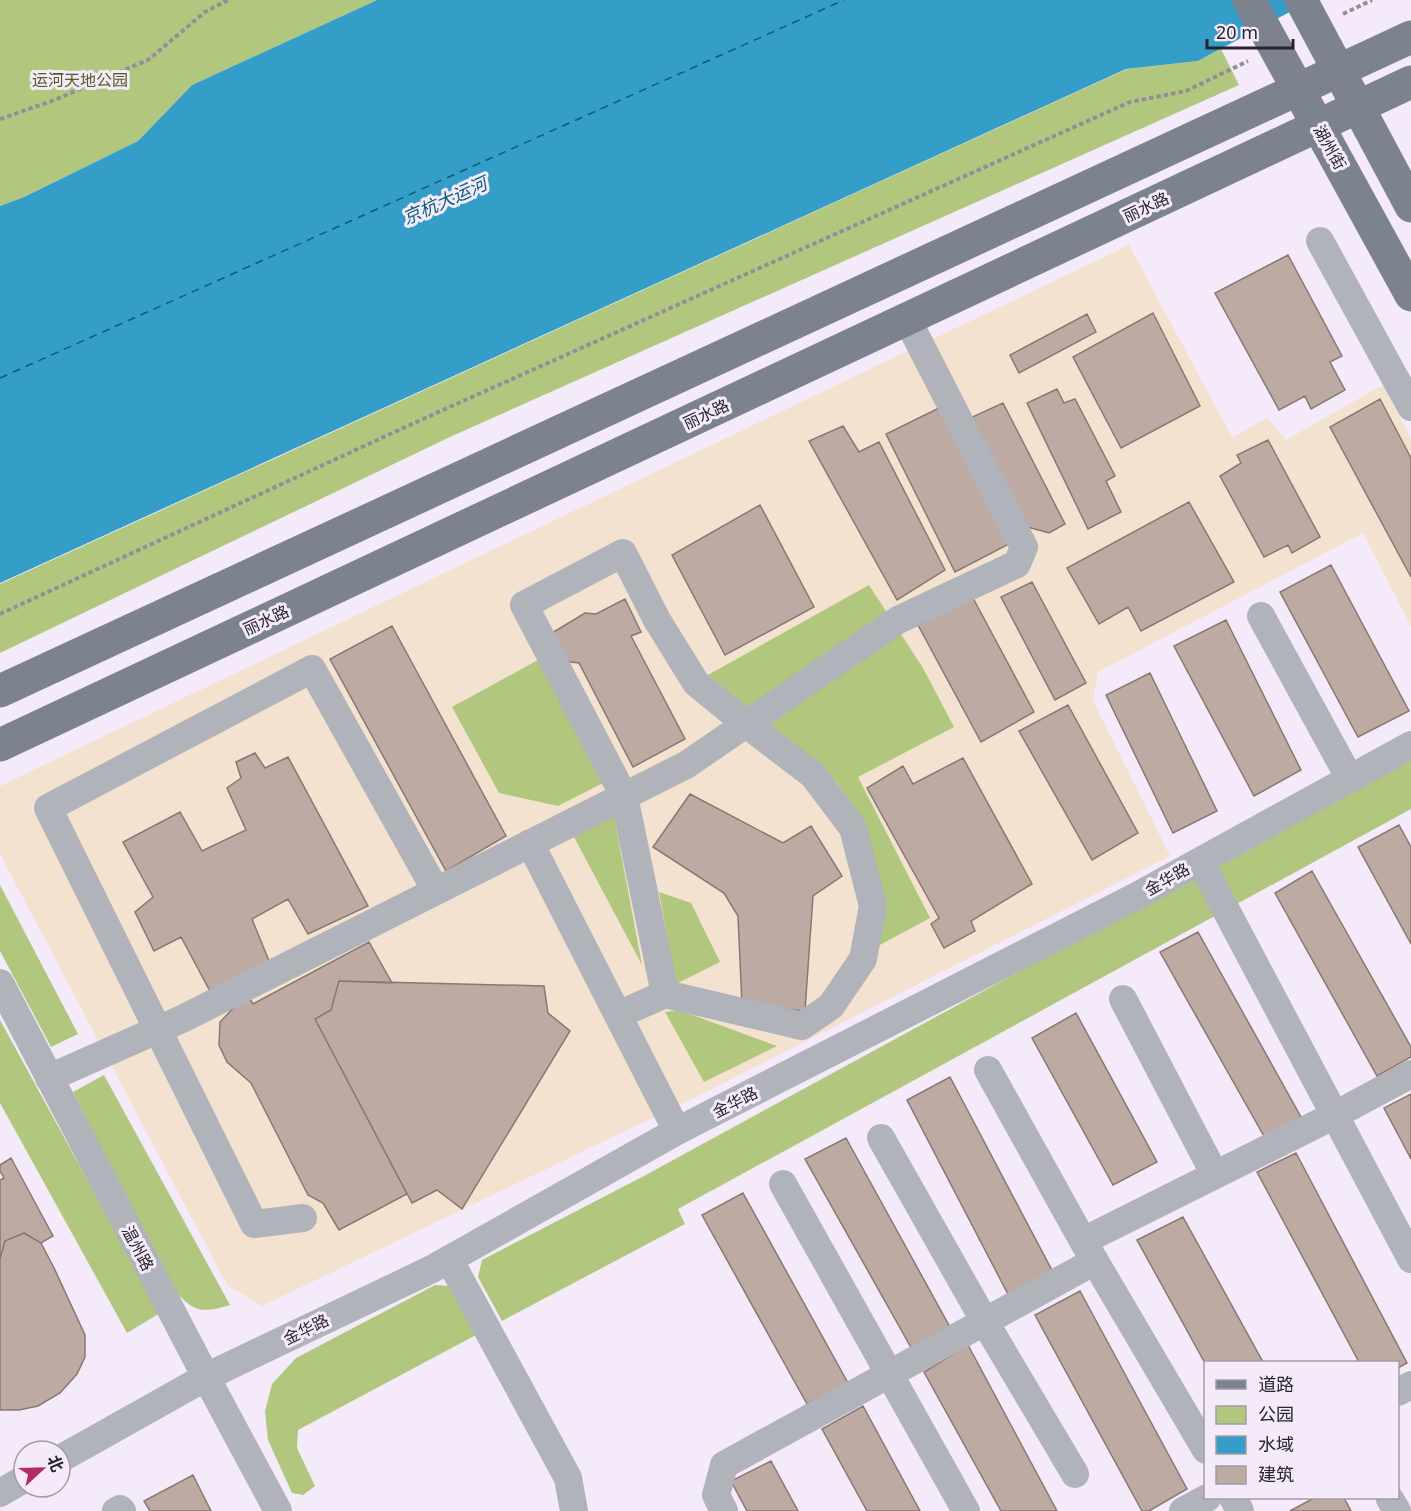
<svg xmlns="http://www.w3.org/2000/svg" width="1411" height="1511" font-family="'Noto Sans','Noto Sans SC',sans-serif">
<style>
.medical{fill:#f3e2d0}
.green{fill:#b2c77e}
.water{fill:#349ec9}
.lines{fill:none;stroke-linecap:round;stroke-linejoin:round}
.ferry{stroke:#0a5e7b;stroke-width:1.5;stroke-dasharray:8 6;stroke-linecap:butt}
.building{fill:#bcaaa3;stroke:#897872;stroke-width:1.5}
.path{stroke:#958e99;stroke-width:4;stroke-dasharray:4.5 3;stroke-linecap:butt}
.minor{stroke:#b0b3ba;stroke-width:28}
.major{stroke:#7c828e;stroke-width:33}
.major-bridge{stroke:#7c828e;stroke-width:33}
.labels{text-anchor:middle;stroke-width:6;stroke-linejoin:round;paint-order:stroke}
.park-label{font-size:16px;fill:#4f5e23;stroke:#f5eafa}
.street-label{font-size:16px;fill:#28252a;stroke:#f5eafa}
.water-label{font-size:18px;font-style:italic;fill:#0a5e7b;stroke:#f5eafa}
</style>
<rect width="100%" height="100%" fill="#f5eafa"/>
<path class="medical" d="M1129,245L1232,437L1267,418L1286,440L1383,385L1411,439V626L1363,533L1098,672L1093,701L1170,856L700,1095L262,1306L227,1285L0,854V786Z"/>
<path class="green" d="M0,0H377L192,85L138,141L24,197L0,206Z
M1221,49L1239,85L452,436L0,653V584L1127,69L1198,61Z
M869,585L923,668L954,727L858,777L930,918L878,946L864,822L834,779L708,675Z
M538,660L603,783L558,806L499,793L452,707Z
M1411,758V809L678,1209L685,1224L502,1321L478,1277L482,1260L642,1177Z
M614,816L642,965L574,837Z
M0,885L78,1034L51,1047L0,951Z
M659,892L691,903L720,962L676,984Z
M679,1010L777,1046L704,1082L665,1012Z
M0,1020L160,1313L127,1333L0,1103Z
M104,1075L230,1305C197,1315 193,1310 170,1286L73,1092Z
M435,1285L449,1286L476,1335L298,1430L297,1448L315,1486L303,1495L292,1493L268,1440L265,1411L272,1384L296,1358Z"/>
<path class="water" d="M377,0H1312L1198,61L1126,69L0,583V206L24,197L138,141L192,85Z"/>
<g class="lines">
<path class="ferry" d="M0,378L844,0"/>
</g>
<path class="building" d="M1288,255L1342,356L1330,362L1345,390L1311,409L1305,396L1279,410L1215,293Z
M1153,313L1200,406L1121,448L1073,357Z
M1087,314L1096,332L1019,373L1010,355Z
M1057,389L1064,403L1075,399L1115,476L1106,481L1121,512L1088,529L1027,403Z
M1380,399L1411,458V577L1330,427Z
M1003,403L1065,524L1049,533L1024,526L968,419Z
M939,408L1009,544L955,572L886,434Z
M843,426L859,452L879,442L945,570L897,600L809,441Z
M1268,440L1320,537L1292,553L1288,545L1264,557L1220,476L1241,463L1237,455Z
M1189,502L1234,582L1141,631L1128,607L1099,624L1067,568Z
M760,505L814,607L725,655L672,555Z
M1331,565L1409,711L1358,737L1280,592Z
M1032,582L1086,683L1055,700L1001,597Z
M973,598L1034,712L981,742L918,625Z
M625,599L641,632L631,636L685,739L633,767L579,663L562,661L542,639L585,613L596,614Z
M1226,620L1301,770L1254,796L1174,646Z
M392,626L506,836L446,871L330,659Z
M1150,673L1217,811L1173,833L1106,695Z
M1068,705L1138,833L1092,860L1019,731Z
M255,753L265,768L288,757L368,906L308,934L288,899L252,919L269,961L211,993L181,937L154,951L135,912L153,897L123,842L180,812L202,851L246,830L227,788L241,778L236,762Z
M963,758L1032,884L971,921L975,931L944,948L931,924L939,918L867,788L903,766L913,784Z
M690,794L783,843L811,826L842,876L813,896L805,1011L742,1005L738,916L724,893L653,847Z
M1399,825L1411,847V944L1358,847Z
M1312,871L1411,1047V1057L1377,1076L1275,893Z
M1198,932L1301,1117L1265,1138L1160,952Z
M369,942L392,983L339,981L331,1010L315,1019L407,1194L339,1230L323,1203L308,1195L251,1083L227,1062L219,1045L220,1022L247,994L253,1004Z
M339,981L544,986L548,1013L570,1031L462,1209L437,1190L412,1203L315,1019L331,1010Z
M1076,1013L1157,1162L1113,1185L1032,1038Z
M950,1077L1055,1276L1011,1300L907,1100Z
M1411,1094V1159L1384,1108Z
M846,1138L951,1329L913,1351L805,1159Z
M1296,1153L1407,1363L1398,1368V1362H1359L1257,1172Z
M11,1158L53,1236L41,1243L24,1233L5,1241L0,1259V1180L4,1178L0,1171V1165Z
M743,1193L848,1383L807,1404L702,1215Z
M1183,1217L1263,1362H1206V1365L1137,1240Z
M24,1233L41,1243L54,1268L85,1335V1357L77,1374L60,1393L38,1406L19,1410H0V1259L5,1241Z
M1080,1291L1187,1489L1149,1511H1142L1035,1315Z
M968,1345L1057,1511H1001L924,1372Z
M863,1406L920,1511H867L822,1429Z
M771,1461L798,1511H747L731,1481Z
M193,1475L211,1511H150L144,1501Z
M1314,1498H1344L1351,1511H1290Z"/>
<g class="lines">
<path class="path" d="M1343,14L1372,0
M0,119L52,101L148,60L205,12L228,0
M0,614L414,423L1130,102L1186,91L1248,61"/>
<path class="minor" d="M1320,241L1411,407
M1261,616L1350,779
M530,843L677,1131
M1200,861L1411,1259
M0,983L206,1377L278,1511
M1123,999L1215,1175
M618,1015L665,994L802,1026L831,1006L863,959L873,906L853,828L813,775L746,724L696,683L657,620L623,553L524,605L624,796L665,994
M988,1070L1083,1241L1206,1450
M49,1078L182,1019L686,765L898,620L1017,564L1024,547L907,319
M881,1138L985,1322L1075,1474
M783,1184L966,1511
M303,1218L254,1224L48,808L312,669L436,891
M1083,1241L1335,1115L1411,1074
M449,1259L568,1478L574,1511
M1398,1392L1411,1385
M60,1459L206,1377L432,1269L677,1131L1135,897L1411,745
M0,1493L24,1479
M1233,1498L1240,1511
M1390,1499L1397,1511
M116,1511L120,1509L122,1511
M724,1511L716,1495L724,1465L1095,1261
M1183,1511L1207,1498"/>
<path class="major" d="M0,691L1411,37
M0,745L1411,82"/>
<path class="major-bridge" d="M1249,0L1411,295
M1301,0L1411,206"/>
</g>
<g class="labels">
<g class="park-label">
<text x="80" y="86">运河天地公园</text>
</g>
<g class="street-label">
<text transform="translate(1330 147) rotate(61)" y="6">湖州街</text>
<text transform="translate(1146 207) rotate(-25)" y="6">丽水路</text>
<text transform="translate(706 414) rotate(-25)" y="6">丽水路</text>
<text transform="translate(266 620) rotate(-25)" y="6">丽水路</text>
<text transform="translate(1167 879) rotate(-29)" y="6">金华路</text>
<text transform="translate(735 1102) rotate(-27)" y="6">金华路</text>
<text transform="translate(138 1248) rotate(62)" y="6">温州路</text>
<text transform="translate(306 1329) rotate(-26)" y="6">金华路</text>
</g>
<g class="water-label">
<text transform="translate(445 201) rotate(-24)" y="6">京杭大运河</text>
</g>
</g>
<rect x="1204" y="1361" width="195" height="138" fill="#f5eafa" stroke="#a39ba7" stroke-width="1.5"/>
<rect x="1216" y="1380" width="30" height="9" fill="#7c828e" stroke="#a39ba7" stroke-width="1.5"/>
<text x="1258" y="1391" font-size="18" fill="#28252a">道路</text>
<rect x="1216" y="1406" width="30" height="18" fill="#b2c77e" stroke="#a39ba7" stroke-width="1.5"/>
<text x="1258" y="1421" font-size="18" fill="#28252a">公园</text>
<rect x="1216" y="1436" width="30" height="18" fill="#349ec9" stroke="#a39ba7" stroke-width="1.5"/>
<text x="1258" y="1451" font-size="18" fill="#28252a">水域</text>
<rect x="1216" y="1466" width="30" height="18" fill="#bcaaa3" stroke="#a39ba7" stroke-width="1.5"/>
<text x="1258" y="1481" font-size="18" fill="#28252a">建筑</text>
<g transform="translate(42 1469) rotate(68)"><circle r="28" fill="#f5eafa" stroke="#a39ba7" stroke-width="1.5"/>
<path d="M0-4.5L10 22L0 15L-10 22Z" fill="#b62a60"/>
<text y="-9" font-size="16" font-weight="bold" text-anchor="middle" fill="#28252a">北</text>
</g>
<path d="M1207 39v9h86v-9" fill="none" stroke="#28252a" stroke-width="3"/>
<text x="1216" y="39" font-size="18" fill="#28252a" stroke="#f5eafa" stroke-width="4.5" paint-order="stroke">20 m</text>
</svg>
